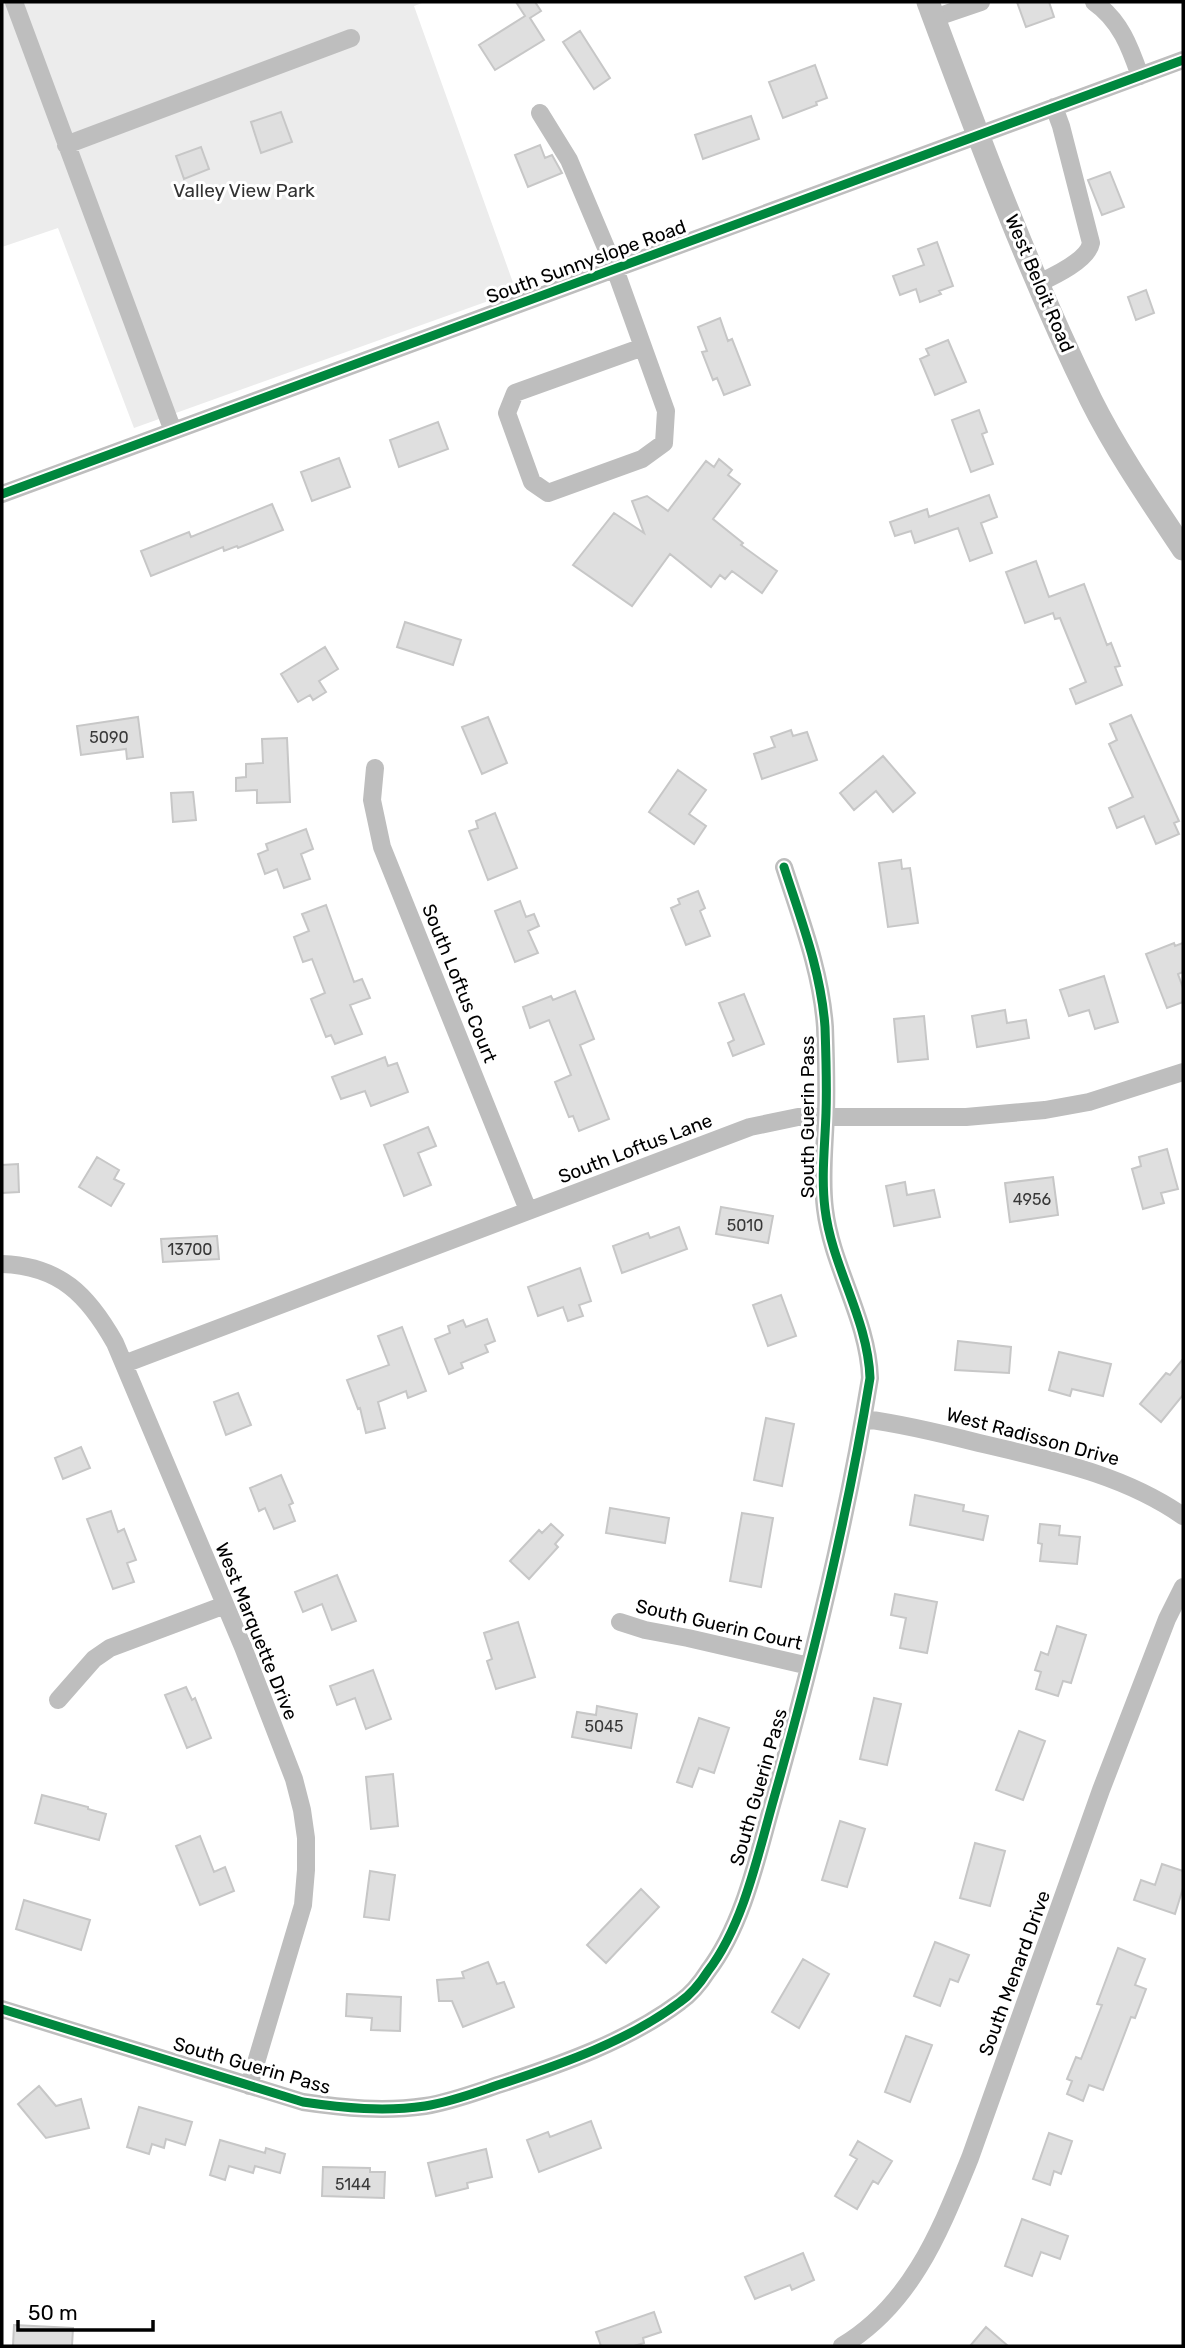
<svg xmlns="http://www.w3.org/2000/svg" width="1185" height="2348" font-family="Rubik,sans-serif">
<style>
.green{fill:#ececec}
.building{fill:#dfdfdf;stroke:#c7c7c7;stroke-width:2}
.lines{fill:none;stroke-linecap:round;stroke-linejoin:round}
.minor{stroke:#bebebe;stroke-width:18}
.major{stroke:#bebebe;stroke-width:23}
.cycleway-casing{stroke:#fff;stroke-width:13}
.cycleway{stroke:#00873e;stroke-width:9}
.labels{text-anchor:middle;stroke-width:6;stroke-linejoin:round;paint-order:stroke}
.number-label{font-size:16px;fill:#383838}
.park-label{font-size:19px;fill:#333;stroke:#fff}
.street-label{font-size:19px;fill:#000;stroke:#fff}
</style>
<rect width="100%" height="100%" fill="#fff"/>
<path class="green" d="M2,2H425L414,6L516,291L134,428L58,228L2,247Z"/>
<path class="building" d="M516,2H535L541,11L530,18L544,40L495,70L479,45L525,16Z
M1017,2H1049L1054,17L1026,27Z
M580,31L610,78L594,89L563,42Z
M815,65L827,98L816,102L817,105L783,118L769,82Z
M281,112L292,142L261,153L251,122Z
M751,116L759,139L703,159L695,135Z
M540,145L545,158L552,155L562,173L528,187L515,155Z
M201,147L209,169L184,179L176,156Z
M1110,172L1124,207L1102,215L1088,180Z
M937,242L953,286L939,291L941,294L920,302L916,289L900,295L893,276L924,265L918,249Z
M1146,290L1154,313L1136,320L1128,297Z
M720,318L728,341L732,339L750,385L724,395L717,378L713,380L702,352L707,351L698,327Z
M948,340L966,382L935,395L920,359L929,355L926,349Z
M979,410L987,432L982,434L993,464L971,472L952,420Z
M438,422L448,449L399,467L390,440Z
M339,458L350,487L312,501L301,472Z
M719,459L732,470L728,475L740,484L713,519L743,543L741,545L777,571L762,593L732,571L725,579L720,575L711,587L670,554L632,606L573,565L614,513L644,533L632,501L647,496L668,511L706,461L714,467Z
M989,495L997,517L981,523L992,553L970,561L958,528L915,543L911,531L895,536L890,522L927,509L929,517Z
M272,504L283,530L238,548L237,546L224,551L223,547L151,576L141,551L189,532L191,537Z
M1036,561L1049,597L1084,584L1107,645L1111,643L1120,666L1115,667L1122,685L1076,704L1070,689L1086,682L1060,618L1055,619L1053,613L1025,623L1006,572Z
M405,622L461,640L453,665L397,647Z
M325,647L338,669L319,681L326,692L313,700L310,695L298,702L281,674Z
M1131,715L1179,821L1174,823L1179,834L1156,844L1144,816L1117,828L1109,808L1133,797L1109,744L1117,740L1110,724Z
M138,717L143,757L127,759L126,749L81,755L77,726Z
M488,717L507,763L482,774L462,727Z
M791,730L793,736L807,732L817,760L762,779L754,754L775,747L771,737Z
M287,738L290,802L257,803V790L236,791V778L246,777V764L263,763L262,739Z
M883,756L915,793L893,812L876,791L854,810L840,793Z
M678,770L706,790L689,814L706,826L694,844L649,812Z
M193,792L196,820L173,822L171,793Z
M495,813L517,868L488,880L469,831L478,828L476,821Z
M306,829L313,849L301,854L310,879L284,888L277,869L265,874L258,854L268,850L266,844Z
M901,860L902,869L910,868L918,923L888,927L879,863Z
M698,891L705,908L700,911L710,936L686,945L671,908L680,904L678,899Z
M520,901L526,917L534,914L539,926L528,931L538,953L515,962L495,911Z
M326,905L354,982L362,979L370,998L350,1005L362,1034L335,1044L331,1035L326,1037L311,999L325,993L312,959L303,962L294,937L309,931L302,914Z
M1174,943L1175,946L1183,943V972L1178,974L1183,988V1002L1167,1008L1146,954Z
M1104,976L1118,1022L1095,1029L1089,1010L1069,1016L1060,990Z
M575,991L594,1039L580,1045L609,1119L579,1131L573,1116L569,1117L555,1082L571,1075L549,1020L530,1028L523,1007L551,996L553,1000Z
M744,994L764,1044L733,1056L728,1043L734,1040L719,1003Z
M1005,1010L1007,1023L1026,1020L1029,1038L977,1047L972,1016Z
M924,1016L928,1059L898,1062L894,1019Z
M385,1057L388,1066L397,1063L408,1092L371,1106L365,1091L341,1099L332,1077Z
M428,1127L436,1146L418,1153L431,1185L404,1196L384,1145Z
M1167,1149L1178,1189L1161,1193L1164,1203L1143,1209L1132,1169L1141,1166L1139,1157Z
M97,1157L119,1170L114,1179L124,1184L111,1206L79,1187Z
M18,1164L19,1192L2,1193V1165Z
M1053,1177L1058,1215L1010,1222L1005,1183Z
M905,1182L907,1195L934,1190L940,1217L894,1226L886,1186Z
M721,1207L773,1216L768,1243L716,1234Z
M679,1227L687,1249L622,1273L613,1246L648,1233L650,1238Z
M217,1236L219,1259L163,1262L161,1239Z
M580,1268L591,1301L579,1305L583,1316L568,1321L563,1307L538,1316L528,1287Z
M781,1295L796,1336L768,1346L753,1305Z
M487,1319L495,1341L485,1345L488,1352L461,1363L463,1368L449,1374L435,1339L450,1333L448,1326L463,1320L466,1327Z
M402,1327L426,1391L408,1398L406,1391L378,1402L385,1428L366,1433L360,1408L358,1409L347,1380L389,1365L378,1336Z
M958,1341L1011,1347L1009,1373L955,1370Z
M1059,1352L1111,1364L1103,1396L1072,1389L1070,1396L1049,1390Z
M1183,1359V1395L1161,1422L1140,1404L1166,1373L1170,1375Z
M238,1393L251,1425L226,1435L214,1402Z
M766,1418L794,1424L782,1486L754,1480Z
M81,1447L90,1468L63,1479L55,1458Z
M281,1475L293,1503L289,1505L295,1521L274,1529L265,1508L259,1511L250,1488Z
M915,1495L964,1505L963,1511L988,1516L983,1540L910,1525Z
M610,1508L669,1518L665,1543L606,1533Z
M111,1511L118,1532L124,1529L136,1560L127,1563L134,1582L113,1589L87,1519Z
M742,1513L773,1518L761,1587L730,1581Z
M551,1524L563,1535L555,1544L558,1547L529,1579L510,1561L539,1530L542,1533Z
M1040,1524L1060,1526L1059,1535L1080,1537L1077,1564L1040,1561L1042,1544L1038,1543Z
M337,1575L356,1621L332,1630L322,1604L303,1612L295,1592Z
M895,1594L937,1602L927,1653L900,1648L906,1618L891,1615Z
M518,1622L535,1677L496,1689L487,1661L492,1659L484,1633Z
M1057,1626L1086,1635L1071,1683L1063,1681L1058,1696L1036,1689L1041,1672L1035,1670L1041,1652L1048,1655Z
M373,1670L391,1719L366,1729L355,1698L337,1705L330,1686Z
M186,1687L192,1700L195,1698L211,1738L187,1748L165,1695Z
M874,1698L901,1704L887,1765L860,1759Z
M597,1706L637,1714L631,1748L572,1737L577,1712L596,1715Z
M699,1718L729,1728L714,1773L699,1768L692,1787L677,1782Z
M1019,1731L1045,1741L1023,1800L996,1790Z
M393,1774L398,1826L371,1829L366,1777Z
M42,1795L88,1807V1809L106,1814L99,1840L35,1823Z
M840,1821L865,1829L847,1887L822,1880Z
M200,1836L214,1872L225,1867L234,1891L200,1905L176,1846Z
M975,1843L1005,1851L990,1906L960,1898Z
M1162,1864L1183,1871V1888L1175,1914L1134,1900L1141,1880L1155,1885Z
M370,1871L395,1875L389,1920L364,1917Z
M641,1889L659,1907L606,1963L587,1945Z
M24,1900L90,1920L81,1950L16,1929Z
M935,1942L969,1955L958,1982L950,1979L940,2006L914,1996Z
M1118,1948L1145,1959L1135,1985L1146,1989L1135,2018L1131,2017L1103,2090L1089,2085L1083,2101L1067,2094L1072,2081L1067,2079L1076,2057L1081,2059L1102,2005L1097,2004Z
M803,1959L829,1974L799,2028L772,2012Z
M488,1962L497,1984L504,1982L514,2007L463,2027L452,2001H439L437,1980L464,1978L462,1972Z
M347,1994L401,1997L400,2031L371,2030L372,2018L346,2016Z
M906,2036L932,2045L910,2102L885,2092Z
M39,2086L56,2106L81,2099L89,2128L46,2138L18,2104Z
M139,2107L192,2122L185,2145L166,2139L164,2148L152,2144L149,2154L127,2147Z
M591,2121L601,2148L539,2172L527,2140L548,2132L550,2137Z
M1049,2133L1072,2141L1061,2174L1054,2171L1050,2185L1033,2179Z
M220,2140L265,2153L266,2148L285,2154L280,2173L255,2166L253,2173L229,2166L225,2180L210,2175Z
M858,2141L892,2161L878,2184L873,2181L857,2209L835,2196L857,2159L850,2155Z
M486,2149L492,2177L467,2183L468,2188L436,2196L428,2163Z
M323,2167L370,2168V2172H385L384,2198L322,2196Z
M1022,2219L1068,2236L1060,2259L1041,2252L1032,2276L1005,2266Z
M803,2253L814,2280L792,2290L790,2285L755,2299L745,2277Z
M654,2312L661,2332L643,2338L644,2343L634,2346H601L596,2332Z
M14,2325L73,2328L72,2346H13Z
M986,2327L1008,2346H970Z"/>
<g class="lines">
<path class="minor" d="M14,2L173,431
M1094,2C1120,20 1130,47 1140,76
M934,18L981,2
M540,113L569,160L615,269L666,411L664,443L642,459L548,493L532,482L507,413L515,393L643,347
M66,145L351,38
M1039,283C1054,276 1088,260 1091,243L1061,126L1054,107
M2,494L1183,60
M375,768L372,800L382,847L528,1210
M2,1264C60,1266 88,1295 115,1343L243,1647L294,1779L302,1810L306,1838V1870L303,1905L249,2086
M124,1364L750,1127L798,1117H966L1045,1110L1089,1102L1183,1072
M864,1419C903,1424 940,1433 979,1443C1050,1460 1121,1473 1183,1516
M620,1622L645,1630L688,1638L809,1666
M58,1700L94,1659L110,1648L225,1605
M2,2009L303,2102C344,2108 384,2112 425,2106C451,2102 477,2092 501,2084C562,2064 628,2041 680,2002C690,1995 701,1982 708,1971C744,1924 758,1854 774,1798C813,1660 847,1519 870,1378C868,1319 832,1267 825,1209C821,1177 825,1145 826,1113C827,1084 826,1056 825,1027C821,971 801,920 784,867
M842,2346C912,2304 940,2231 970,2158L1101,1790L1167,1619L1183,1587"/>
<path class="major" d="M928,2C978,136 1028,271 1091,400C1117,452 1151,501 1183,549"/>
<g class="cycleway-casing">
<path id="cycleway" d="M2,494L1183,60
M2,2009L303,2102C344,2108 384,2112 425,2106C451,2102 477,2092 501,2084C562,2064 628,2041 680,2002C690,1995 701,1982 708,1971C744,1924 758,1854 774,1798C813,1660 847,1519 870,1378C868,1319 832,1267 825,1209C821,1177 825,1145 826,1113C827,1084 826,1056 825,1027C821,971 801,920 784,867"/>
</g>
<use href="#cycleway" class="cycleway"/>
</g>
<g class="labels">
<g class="number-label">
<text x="109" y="743">5090</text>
<text x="1032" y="1205">4956</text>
<text x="745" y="1231">5010</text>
<text x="190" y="1255">13700</text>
<text x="604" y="1732">5045</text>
<text x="353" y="2190">5144</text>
</g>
<g class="park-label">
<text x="244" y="197">Valley View Park</text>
</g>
<g class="street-label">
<text transform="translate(586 261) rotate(-20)" y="7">South Sunnyslope Road</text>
<text transform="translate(1040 283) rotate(67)" y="7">West Beloit Road</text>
<text transform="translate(460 983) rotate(68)" y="7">South Loftus Court</text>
<text transform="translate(807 1117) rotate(-90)" y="7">South Guerin Pass</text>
<text transform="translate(635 1148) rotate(-21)" y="7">South Loftus Lane</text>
<text transform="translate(1033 1436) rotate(15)" y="7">West Radisson Drive</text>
<text transform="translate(719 1624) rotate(13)" y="7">South Guerin Court</text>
<text transform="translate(257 1631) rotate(68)" y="7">West Marquette Drive</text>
<text transform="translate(758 1787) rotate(-74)" y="7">South Guerin Pass</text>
<text transform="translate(1014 1973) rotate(-70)" y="7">South Menard Drive</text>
<text transform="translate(252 2065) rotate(16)" y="7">South Guerin Pass</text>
</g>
</g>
<rect width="1185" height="2348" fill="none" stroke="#000000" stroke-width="7"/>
<path d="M18 2320v10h135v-10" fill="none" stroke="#000000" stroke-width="3.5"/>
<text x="28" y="2320" font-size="21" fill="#000000" stroke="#ffffff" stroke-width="5" paint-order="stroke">50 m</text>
</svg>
